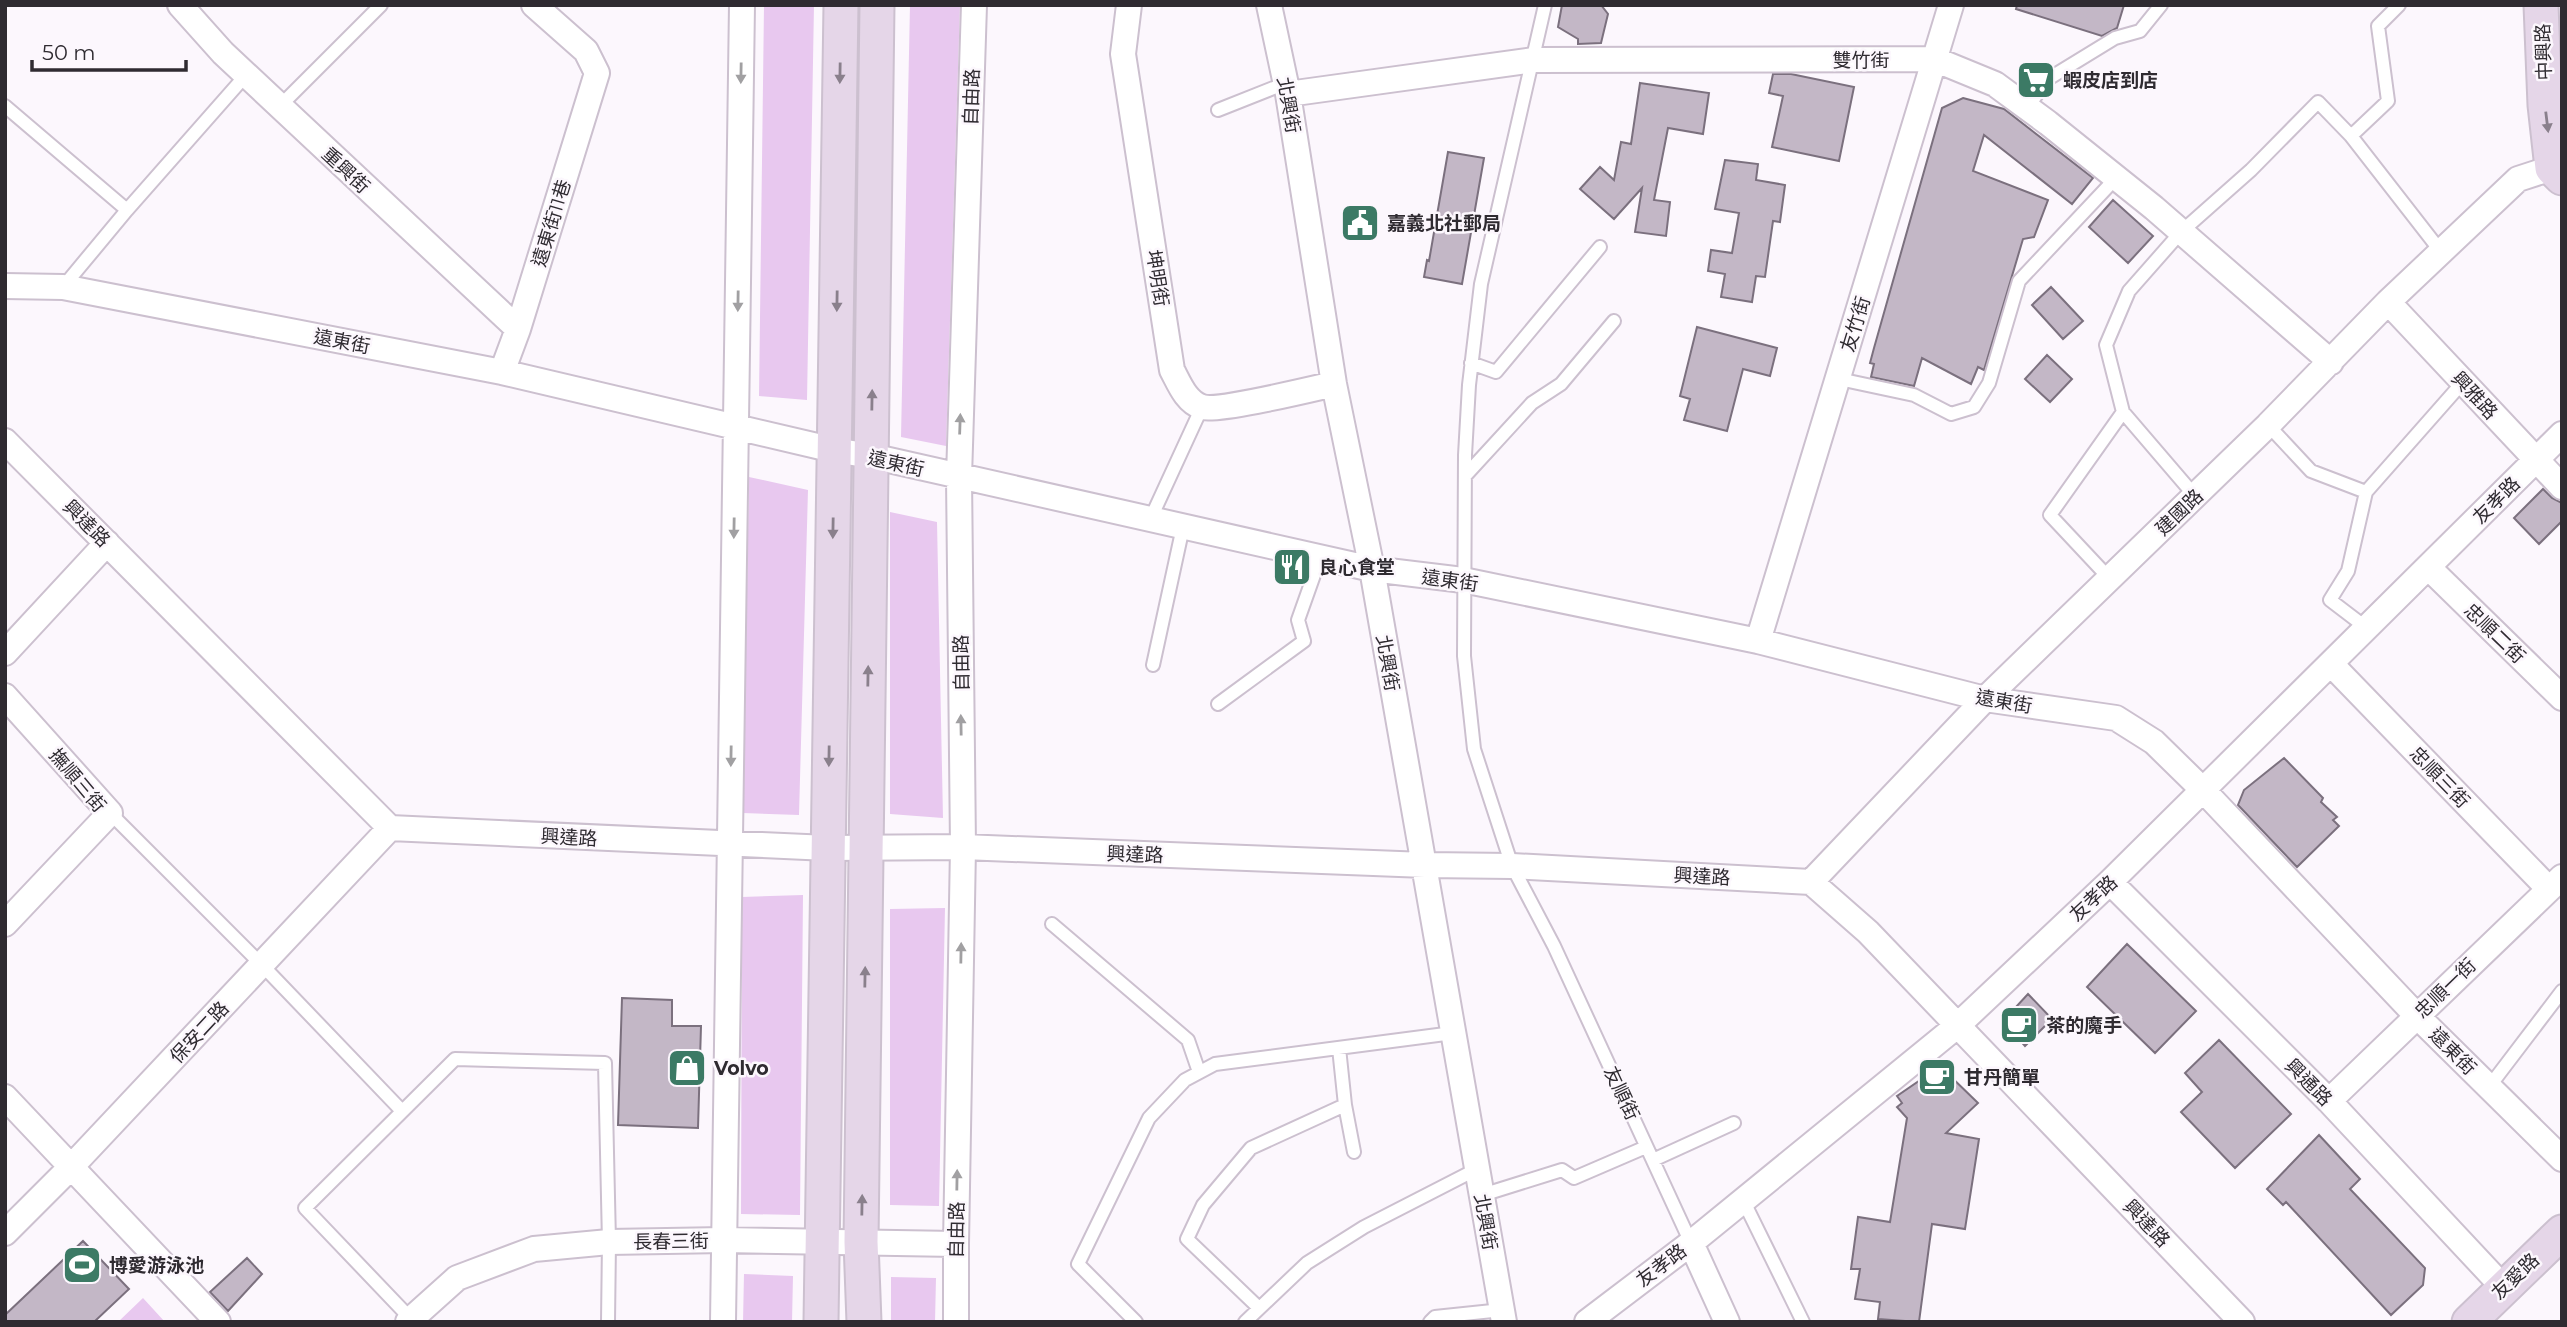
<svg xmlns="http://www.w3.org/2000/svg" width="2567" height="1327" font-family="Montserrat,'Noto Sans TC',sans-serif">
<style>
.green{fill:#e8c8ef}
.building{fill:#c3b7c6;stroke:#7b707e;stroke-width:2}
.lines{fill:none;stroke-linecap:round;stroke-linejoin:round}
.lane-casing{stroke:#ccc0cf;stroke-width:16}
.street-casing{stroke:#ccc0cf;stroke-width:28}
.secondary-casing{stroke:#ccc0cf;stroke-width:37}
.lane{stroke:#fff;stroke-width:12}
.street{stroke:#fff;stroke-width:24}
.secondary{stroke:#e5d6e8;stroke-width:33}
.oneway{fill:#a1a0a2}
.oneway2{fill:#8a808c}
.labels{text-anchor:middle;stroke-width:5;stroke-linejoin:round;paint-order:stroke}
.street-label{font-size:19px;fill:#2f2b31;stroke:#fcf7fd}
.poi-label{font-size:19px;font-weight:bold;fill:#2f2b31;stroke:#fcf7fd;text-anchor:start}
</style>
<rect width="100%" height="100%" fill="#fcf7fd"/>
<path class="green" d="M764,5H814L807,400L759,396Z
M910,5H960L946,446L901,437Z
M749,477L808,490L799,815L743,813Z
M890,512L937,522L943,818L890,814Z
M803,895L800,1215L741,1214L742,897Z
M945,908L939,1206L890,1205V909Z
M744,1274L793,1276L792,1322H743Z
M891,1277L936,1278L935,1322H891Z
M143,1298L165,1322H118Z"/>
<path class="building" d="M1562,5H1601L1608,14L1601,43L1578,44V39L1558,27Z
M2017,5H2124L2117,28L2102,36L2016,9Z
M1773,74H1791L1854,87L1839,161L1772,147L1783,96L1769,93Z
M1640,83L1709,93L1703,134L1668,128L1654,200L1670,202L1666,236L1635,232L1642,188L1614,219L1580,189L1600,167L1614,180L1621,142L1631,144Z
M1963,98L2004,109L2093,178L2072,204L1984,135L1973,171L2048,200L2034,237L2023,239L1984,370L1978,367L1971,384L1922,358L1914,386L1871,377L1874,364L1870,363L1874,348L1942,108Z
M1448,152L1484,158L1462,284L1424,277L1427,260L1429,261Z
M1725,160L1758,164L1756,180L1785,185L1780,222L1773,221L1765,277L1756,276L1752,302L1721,297L1725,274L1708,271L1711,250L1732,253L1739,213L1715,209Z
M2113,200L2153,236L2128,263L2089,227Z
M2051,287L2083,321L2063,339L2032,305Z
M1697,327L1777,348L1770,376L1743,369L1727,431L1684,420L1690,399L1680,396Z
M2047,355L2072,379L2050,402L2025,379Z
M2543,489L2552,498L2562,503V521L2539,544L2514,518Z
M2284,758L2323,798L2321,802L2337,817L2333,820L2339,826L2297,867L2238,805L2244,790Z
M2127,944L2196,1011L2155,1053L2087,987Z
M2028,994L2052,1019L2025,1046L2011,1030V1020L2015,1008Z
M622,998L672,1000V1026H701L698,1128L618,1125Z
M2219,1040L2291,1114L2235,1168L2181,1112L2202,1092L2185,1073Z
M1939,1071L1946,1072L1978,1103L1946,1133L1979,1139L1965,1229L1932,1224L1919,1322L1878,1319L1880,1302L1855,1299L1860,1269H1851L1858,1217L1890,1222L1907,1118L1897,1107L1902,1103L1897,1096L1932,1072Z
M2319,1135L2360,1179L2350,1189L2425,1268L2423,1285L2391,1315L2286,1202L2283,1205L2267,1189Z
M83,1241L129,1289L94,1322H5V1315Z
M247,1258L262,1274L228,1311L210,1292Z"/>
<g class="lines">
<g class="lane-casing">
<path id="lane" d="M1545,5L1481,284L1469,385L1465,455L1464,656L1474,749L1512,866L1554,946L1691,1243
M5,106L127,210
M279,107L381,5
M2027,108L2048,79L2115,38L2140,31L2161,5
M1218,110L1286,83
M2351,136L2388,101L2378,26L2399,5
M63,287L127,210L246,75
M1471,363L1496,372L1600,247
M1839,379L1914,395L1951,414L1974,407L1989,383L2019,281L2116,178
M2268,425L2311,471L2366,492
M1465,476L1532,403L1561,384L1614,321
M2195,496L2123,412L2106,345L2129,291L2181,232L2251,170L2318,102L2351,136L2442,253
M1150,520L1202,407
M2110,579L2050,515L2123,412
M2368,629L2330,600L2348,571L2366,492L2463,382
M1153,665L1183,527
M1218,704L1304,641L1298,620L1320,558
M110,813L262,965L402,1111
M1052,924L1188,1040L1199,1072
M2489,1087L2562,991
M1345,1105L1354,1152
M1653,1160L1734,1123
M1482,1195L1562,1170L1574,1178L1646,1147
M1743,1200L1803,1322
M1259,1308L1187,1239L1203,1205L1251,1148L1345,1105L1339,1048
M411,1319L305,1208L455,1059L605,1063L609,1242L608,1322
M1136,1322L1078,1264L1149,1118L1185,1080L1215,1064L1453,1033
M1245,1322L1307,1263L1364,1227L1477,1169
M1430,1322L1435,1317L1502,1310"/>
</g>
<g class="street-casing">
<path id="street" d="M180,5L223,53L518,329
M1129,5L1123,54L1172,370C1179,383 1186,402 1202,407C1217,412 1312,389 1334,384
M1269,5L1288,94L1334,384L1372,569L1504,1322
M1288,94L1534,60L1934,59L1995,84L2048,123L2154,208L2331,362
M5,286L63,287L502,372L834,450L871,456L1372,569L1463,580L1758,641L1985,699L2116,718L2154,742L2203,790L2416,1015L2562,1159
M2388,302L2562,487
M502,372L518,329L597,73L586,51L534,5
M5,441L390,828L828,848L963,847L1425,865L1512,866L1811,882L1868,932L2242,1322
M2429,568L2562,698
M1758,641L1951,5
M5,653L107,543
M2331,664L2549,889
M5,696L110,813L5,924
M1811,882L1985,699L2268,425L2388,302L2518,179L2552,168L2562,161
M2110,882L2329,1101L2503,1287
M5,1097L218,1322
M2329,1101L2562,877
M5,1233L72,1166L390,828
M1691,1243L1727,1322
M408,1322L457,1278L534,1249L609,1242L724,1240L956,1244
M723,1322L742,5
M956,1322V1244L963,847L959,477L974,5
M1587,1322L1691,1243L1957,1026L2110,882L2562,434"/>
</g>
<g class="secondary-casing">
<path id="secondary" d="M2541,5L2545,105L2552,168L2562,178
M821,1322L841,5
M864,1322L861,1242L877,5
M2469,1322L2562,1232"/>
</g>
<use href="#lane" class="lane"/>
<use href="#street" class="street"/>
<use href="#secondary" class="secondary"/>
</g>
<defs><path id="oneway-solid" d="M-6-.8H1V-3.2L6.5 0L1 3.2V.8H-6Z" transform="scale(1.75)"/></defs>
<g class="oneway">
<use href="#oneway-solid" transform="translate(741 73) rotate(91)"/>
<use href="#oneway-solid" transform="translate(738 301) rotate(91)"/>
<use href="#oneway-solid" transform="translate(960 424) rotate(-88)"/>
<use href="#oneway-solid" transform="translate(734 528) rotate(91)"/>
<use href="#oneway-solid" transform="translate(961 725) rotate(-91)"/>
<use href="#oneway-solid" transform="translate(731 756) rotate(91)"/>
<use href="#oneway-solid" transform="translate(961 953) rotate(-89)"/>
<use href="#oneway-solid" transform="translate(957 1180) rotate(-89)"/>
</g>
<g class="oneway2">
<use href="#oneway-solid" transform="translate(840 73) rotate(91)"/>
<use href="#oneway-solid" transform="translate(2547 122) rotate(83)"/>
<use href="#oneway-solid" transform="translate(837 301) rotate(91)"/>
<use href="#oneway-solid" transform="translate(872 400) rotate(-89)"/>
<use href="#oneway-solid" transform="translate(833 528) rotate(91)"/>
<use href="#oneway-solid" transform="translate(868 676) rotate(-89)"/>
<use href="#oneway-solid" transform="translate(829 756) rotate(91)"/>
<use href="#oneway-solid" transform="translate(865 977) rotate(-89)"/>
<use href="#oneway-solid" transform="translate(862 1205) rotate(-89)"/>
</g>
<defs>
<g id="supermarket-square" transform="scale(2.0125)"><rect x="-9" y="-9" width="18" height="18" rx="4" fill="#3c7a65" stroke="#fcf7fd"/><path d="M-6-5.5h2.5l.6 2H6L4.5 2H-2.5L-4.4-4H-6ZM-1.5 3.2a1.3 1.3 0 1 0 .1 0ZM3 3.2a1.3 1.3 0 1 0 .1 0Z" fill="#fff"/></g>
<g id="civic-square" transform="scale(2.0125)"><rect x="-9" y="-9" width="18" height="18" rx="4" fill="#3c7a65" stroke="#fcf7fd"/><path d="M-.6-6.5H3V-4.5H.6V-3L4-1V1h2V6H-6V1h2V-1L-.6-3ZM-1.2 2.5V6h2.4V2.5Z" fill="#fff"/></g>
<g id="restaurant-square" transform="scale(2.0125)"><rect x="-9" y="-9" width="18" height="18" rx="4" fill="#3c7a65" stroke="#fcf7fd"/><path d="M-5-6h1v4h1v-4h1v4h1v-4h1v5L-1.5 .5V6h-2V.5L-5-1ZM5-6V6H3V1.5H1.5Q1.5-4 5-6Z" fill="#fff"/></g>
<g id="cafe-square" transform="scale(2.0125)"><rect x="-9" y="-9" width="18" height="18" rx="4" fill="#3c7a65" stroke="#fcf7fd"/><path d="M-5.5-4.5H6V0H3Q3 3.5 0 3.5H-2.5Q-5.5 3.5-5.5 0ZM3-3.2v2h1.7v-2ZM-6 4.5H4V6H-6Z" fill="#fff"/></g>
<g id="shop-square" transform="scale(2.0125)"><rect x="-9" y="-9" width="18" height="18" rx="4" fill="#3c7a65" stroke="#fcf7fd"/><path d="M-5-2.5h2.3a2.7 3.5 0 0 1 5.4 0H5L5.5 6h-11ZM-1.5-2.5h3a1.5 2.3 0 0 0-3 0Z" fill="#fff"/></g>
<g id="stadium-square" transform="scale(2.0125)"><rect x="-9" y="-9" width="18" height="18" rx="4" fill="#3c7a65" stroke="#fcf7fd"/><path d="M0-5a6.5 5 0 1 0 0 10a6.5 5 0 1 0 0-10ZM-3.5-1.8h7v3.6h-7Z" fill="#fff"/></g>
</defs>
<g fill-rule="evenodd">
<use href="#supermarket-square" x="2036" y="80"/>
<use href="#civic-square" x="1360" y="223"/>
<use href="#restaurant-square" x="1292" y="567"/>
<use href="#cafe-square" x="2019" y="1025"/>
<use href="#shop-square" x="687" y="1068"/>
<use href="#cafe-square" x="1937" y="1077"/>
<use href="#stadium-square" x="82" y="1265"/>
</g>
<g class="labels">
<g class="street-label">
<text transform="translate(2543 52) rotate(-92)" y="7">中興路</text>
<text x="1861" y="67">雙竹街</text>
<text transform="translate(971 97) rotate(-88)" y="7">自由路</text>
<text transform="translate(1289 105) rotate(80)" y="7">北興街</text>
<text transform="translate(346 170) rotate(43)" y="7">重興街</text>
<text transform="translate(551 223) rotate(-73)" y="7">遠東街11巷</text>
<text transform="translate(1158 278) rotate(81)" y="7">坤明街</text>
<text transform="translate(1855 324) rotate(-73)" y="7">友竹街</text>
<text transform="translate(342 341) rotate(11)" y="7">遠東街</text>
<text transform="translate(2475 395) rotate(47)" y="7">興雅路</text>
<text transform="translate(896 463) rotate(13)" y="7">遠東街</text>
<text transform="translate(2496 500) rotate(-45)" y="7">友孝路</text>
<text transform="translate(2179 512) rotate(-44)" y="7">建國路</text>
<text transform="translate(87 523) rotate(45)" y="7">興達路</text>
<text transform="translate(1450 580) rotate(8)" y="7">遠東街</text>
<text transform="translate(2495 633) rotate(44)" y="7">忠順二街</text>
<text transform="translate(961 663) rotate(-91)" y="7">自由路</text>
<text transform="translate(1388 663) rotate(80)" y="7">北興街</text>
<text transform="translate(2004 701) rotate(10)" y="7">遠東街</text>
<text transform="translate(2440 777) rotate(46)" y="7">忠順三街</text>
<text transform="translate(78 780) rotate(50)" y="7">撫順三街</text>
<text transform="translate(569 837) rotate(3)" y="7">興達路</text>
<text transform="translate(1135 854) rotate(2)" y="7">興達路</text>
<text transform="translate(1702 876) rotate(3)" y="7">興達路</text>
<text transform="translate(2093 898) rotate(-43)" y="7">友孝路</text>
<text transform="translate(2445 988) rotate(-44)" y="7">忠順一街</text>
<text transform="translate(199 1032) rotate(-47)" y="7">保安二路</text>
<text transform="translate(2453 1051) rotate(45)" y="7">遠東街</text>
<text transform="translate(2309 1082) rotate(45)" y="7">興通路</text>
<text transform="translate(1622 1093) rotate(65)" y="7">友順街</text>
<text transform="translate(1486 1222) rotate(80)" y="7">北興街</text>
<text transform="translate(2147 1223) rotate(46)" y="7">興達路</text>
<text transform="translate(956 1230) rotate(-89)" y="7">自由路</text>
<text transform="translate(671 1241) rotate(-1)" y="7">長春三街</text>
<text transform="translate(1661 1265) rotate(-37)" y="7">友孝路</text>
<text transform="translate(2515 1276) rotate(-44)" y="7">友愛路</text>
</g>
<g class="poi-label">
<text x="2063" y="87">蝦皮店到店</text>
<text x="1387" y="230">嘉義北社郵局</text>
<text x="1319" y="574">良心食堂</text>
<text x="2046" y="1032">茶的魔手</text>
<text x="714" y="1075">Volvo</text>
<text x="1964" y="1084">甘丹簡單</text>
<text x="109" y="1272">博愛游泳池</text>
</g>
</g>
<rect width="2567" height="1327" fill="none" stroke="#2f2b31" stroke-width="14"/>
<path d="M32 60v10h154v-10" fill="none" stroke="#2f2b31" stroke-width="3.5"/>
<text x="42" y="60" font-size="21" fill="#2f2b31" stroke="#fcf7fd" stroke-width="5" paint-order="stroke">50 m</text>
</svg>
